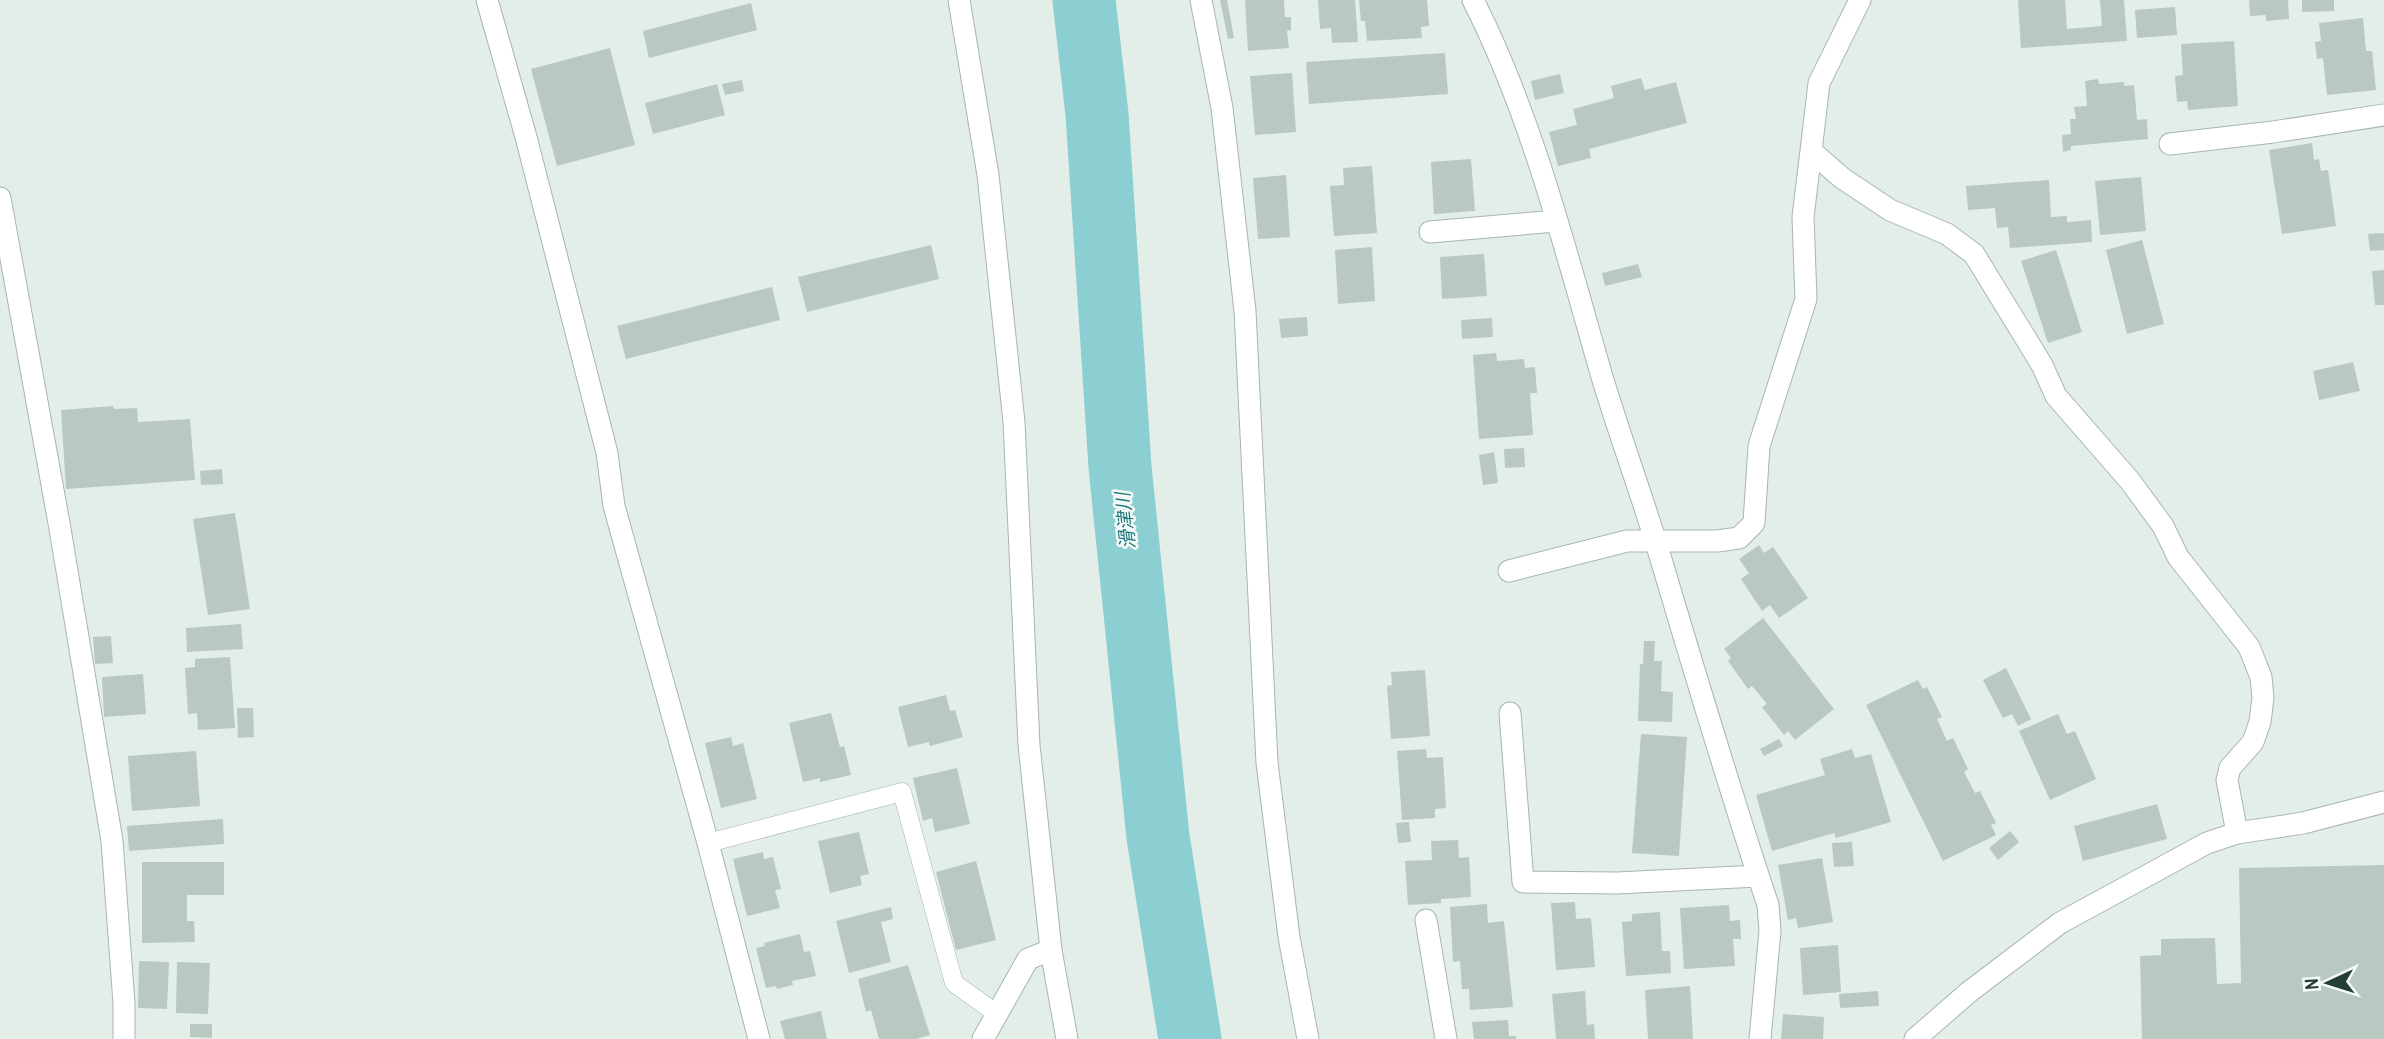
<svg xmlns="http://www.w3.org/2000/svg" width="2384" height="1039" font-family="'Archivo Narrow','Noto Sans JP',sans-serif">
<style>
.lines{fill:none;stroke-linecap:round;stroke-linejoin:round}
.river{stroke:#8ccfd2;stroke-width:63}
.building{fill:#b9c8c1}
.service-casing{stroke:#a6b6ae;stroke-width:19}
.minor-casing{stroke:#a6b6ae;stroke-width:23}
.service{stroke:#fff;stroke-width:18}
.minor{stroke:#fff;stroke-width:21}
.labels{text-anchor:middle;stroke-width:5;stroke-linejoin:round;paint-order:stroke}
.water-label{font-size:19px;font-style:italic;fill:#1d777c;stroke:#f5faf7}
</style>
<rect width="100%" height="100%" fill="#e4eee8"/>
<g class="lines">
<path class="river" d="M1084,0L1097,114L1120,467L1158,837L1190,1039"/>
</g>
<path class="building" d="M1220,0H1227L1234,38L1228,39Z
M1245,0H1284L1285,17H1291V30L1287,31L1289,48L1248,51Z
M1318,0H1355L1358,42L1332,43L1331,28L1320,29Z
M1359,0H1427L1429,26L1421,27L1422,38L1367,41L1365,21H1361Z
M2018,0H2065L2067,29L2102,26L2100,0H2124L2127,41L2021,48Z
M2249,0H2288L2289,19L2266,21V15L2250,16Z
M2302,0H2334V11L2302,12Z
M751,3L757,30L649,58L643,31Z
M2175,7L2177,35L2137,38L2135,10Z
M2363,18L2366,51H2372L2376,90L2327,95L2323,58L2317,59L2315,42L2321,41L2319,23Z
M2234,41L2238,106L2188,110L2187,101L2177,102L2175,76L2183,75L2181,44Z
M610,48L635,145L557,166L531,69Z
M1445,53L1448,94L1309,104L1306,62Z
M1292,73L1296,132L1255,135L1250,76Z
M1560,74L1564,93L1535,100L1531,81Z
M1641,78L1645,90L1676,82L1687,123L1589,149L1591,158L1558,166L1549,132L1577,125L1573,109L1614,98L1611,86Z
M2098,79L2099,84L2124,82V86L2134,85L2137,120L2147,119L2148,139L2071,146V150L2063,152L2062,135L2071,134L2070,119H2076L2074,107L2087,106L2085,81Z
M742,80L744,91L725,95L722,84Z
M717,84L725,115L653,134L645,103Z
M2312,143L2314,160L2319,159L2321,171L2328,170L2336,226L2282,234L2269,150Z
M1471,159L1475,211L1434,214L1431,162Z
M1372,166L1377,233L1334,236L1330,186L1344,185L1343,168Z
M1286,175L1290,237L1258,239L1253,178Z
M2141,177L2146,231L2100,235L2095,181Z
M2049,180L2051,217L2067,216V222L2091,220L2092,242L2010,248L2008,227L1997,228L1995,208L1968,210L1966,186Z
M2384,233V250L2370,251L2368,234Z
M2142,240L2164,324L2127,334L2106,250Z
M931,245L939,279L807,312L798,277Z
M1372,247L1375,301L1338,304L1335,250Z
M2056,250L2082,332L2048,343L2021,261Z
M1484,254L1487,296L1442,299L1440,257Z
M1638,264L1642,277L1605,286L1602,273Z
M2384,270V305H2375L2372,271Z
M772,287L780,320L626,359L617,326Z
M1307,317L1308,336L1281,338L1279,319Z
M1492,318L1493,337L1462,339L1461,320Z
M1496,353L1497,361L1524,359L1525,368L1535,367L1537,393H1530L1533,435L1479,439L1473,355Z
M2353,362L2360,391L2319,400L2313,371Z
M113,406L114,409L137,408L138,422L190,419L195,480L66,489L61,410Z
M1524,448L1525,467L1505,468L1504,449Z
M1494,452L1498,483L1483,485L1479,455Z
M222,469L223,484L201,485L200,471Z
M235,513L250,609L208,615L193,519Z
M1759,545L1764,553L1773,547L1808,598L1779,618L1770,605L1762,611L1741,579L1749,573L1739,559Z
M1763,618L1834,709L1795,740L1788,731L1784,735L1762,707L1767,704L1752,686L1748,689L1728,661L1731,658L1724,649Z
M241,624L243,649L187,652L186,628Z
M111,636L113,663L95,664L93,637Z
M1644,641H1655L1654,661H1662L1661,691L1673,692L1672,722L1638,721L1640,664H1643Z
M230,657L235,728L198,730L197,713L188,714L185,668L195,667V659Z
M2006,668L2031,719L2018,726L2012,714L2003,718L1983,680Z
M1425,670L1430,736L1391,739L1387,686L1392,685L1391,672Z
M143,674L146,714L104,717L102,677Z
M1918,680L1923,689L1927,687L1942,717L1937,719L1947,741L1953,738L1968,769L1964,772L1975,793L1980,791L1996,823L1991,825L1996,835L1943,861L1866,705Z
M946,695L950,711L955,710L963,737L930,746L929,742L908,747L898,707Z
M237,708H253L254,737L238,738Z
M831,713L840,747L844,746L851,775L820,782V778L803,782L789,723Z
M2058,714L2067,734L2075,731L2096,779L2050,800L2019,731Z
M1641,734L1687,737L1679,856L1632,853Z
M731,737L733,746L743,743L757,799L721,808L705,743Z
M1779,739L1783,746L1764,756L1760,749Z
M1426,749L1427,758L1443,757L1446,808L1435,809V818L1402,820L1397,751Z
M1852,749L1855,758L1871,754L1891,822L1836,838L1834,833L1772,851L1756,795L1825,775L1820,759Z
M196,751L200,806L132,811L128,756Z
M957,768L970,824L935,832L932,818L923,821L913,778Z
M2157,804L2167,839L2083,861L2074,826Z
M223,819L224,844L129,851L127,826Z
M1409,822L1411,842L1398,843L1396,823Z
M2010,831L2019,842L1998,860L1989,848Z
M859,832L869,874L860,876L862,885L830,893L818,841Z
M1458,840L1459,858L1469,857L1471,897L1441,899V903L1408,905L1405,861L1432,860L1431,841Z
M1852,842L1854,866L1834,867L1832,843Z
M763,852L764,859L773,857L781,889L775,890L780,908L747,916L733,859Z
M1822,858L1833,922L1798,928L1796,918L1788,920L1778,865Z
M976,861L996,940L956,950L936,872Z
M142,862H224V895H187V921H194L195,942L142,943Z
M2384,865V1039H2142L2140,956L2161,955V939L2215,938L2217,984L2241,983L2239,868Z
M1575,902L1576,919L1591,918L1595,967L1556,970L1551,903Z
M1487,904L1488,923L1504,921L1513,1007L1470,1010L1469,989H1462L1460,961L1453,962L1450,907Z
M1729,905L1730,921L1740,920L1741,939H1733L1735,966L1684,969L1680,908Z
M891,907L893,919L881,922L891,962L849,973L836,921Z
M1660,912L1662,951H1670L1671,973L1626,976L1622,922L1632,921V914Z
M800,934L804,952L810,951L816,976L792,981L793,985L777,989L776,986L766,988L756,948L765,946L764,943Z
M1838,945L1841,992L1803,995L1800,948Z
M139,961L169,962L167,1009L138,1008Z
M177,962L210,963L208,1014L176,1013Z
M908,965L930,1035L916,1039H879L871,1010L866,1012L858,979Z
M1690,986L1693,1039H1648L1645,990Z
M1585,991L1587,1025L1594,1024L1595,1039H1556L1552,994Z
M1878,991L1879,1006L1840,1008L1839,994Z
M821,1011L827,1039H785L780,1021Z
M1783,1014L1824,1017L1823,1039H1781Z
M1508,1020L1509,1036H1516V1039H1474L1472,1022Z
M190,1024H212V1038L190,1037Z"/>
<g class="lines">
<g class="service-casing">
<path id="service" d="M708,843L902,792L954,983L997,1014"/>
</g>
<g class="minor-casing">
<path id="minor" d="M487,0L526,137L607,453L614,506L708,843L759,1039
M959,0L988,175L1014,422L1029,745L1051,950L1067,1039
M1201,0L1222,108L1245,311L1267,763L1289,937L1308,1039
M1473,0C1533,118 1566,253 1603,380C1620,436 1640,490 1657,546C1693,666 1728,786 1768,905L1770,931L1760,1039
M1860,0L1819,83L1811,151L1842,178L1890,210L1947,234L1974,254L2042,365L2056,396L2130,481L2163,526L2178,557L2249,647L2261,677L2263,698L2260,722L2253,742L2230,768L2227,780L2237,833
M2170,144L2273,132L2384,115
M0,198L59,523L112,841L124,1003V1039
M1430,232L1556,221
M1509,571L1627,541H1717L1739,538L1754,523L1759,446L1806,299L1803,217L1811,151
M1510,713L1523,882L1617,883L1758,876
M1426,920L1446,1039
M983,1039L1028,959L1051,950
M1915,1039L1969,992L2060,923L2207,843L2237,833L2303,823L2384,802"/>
</g>
<use href="#service" class="service"/>
<use href="#minor" class="minor"/>
</g>
<g class="labels">
<g class="water-label">
<text transform="translate(1125 521) rotate(-96)" y="7">滑津川</text>
</g>
</g>
<g transform="translate(2328 983) rotate(266)" stroke="#f5faf7" stroke-width="5" paint-order="stroke">
<path d="M0-5L12 26L0 18L-12 26Z" fill="#233f34"/>
<text y="-10" font-size="19" font-weight="bold" text-anchor="middle" fill="#233f34">N</text>
</g>
</svg>
